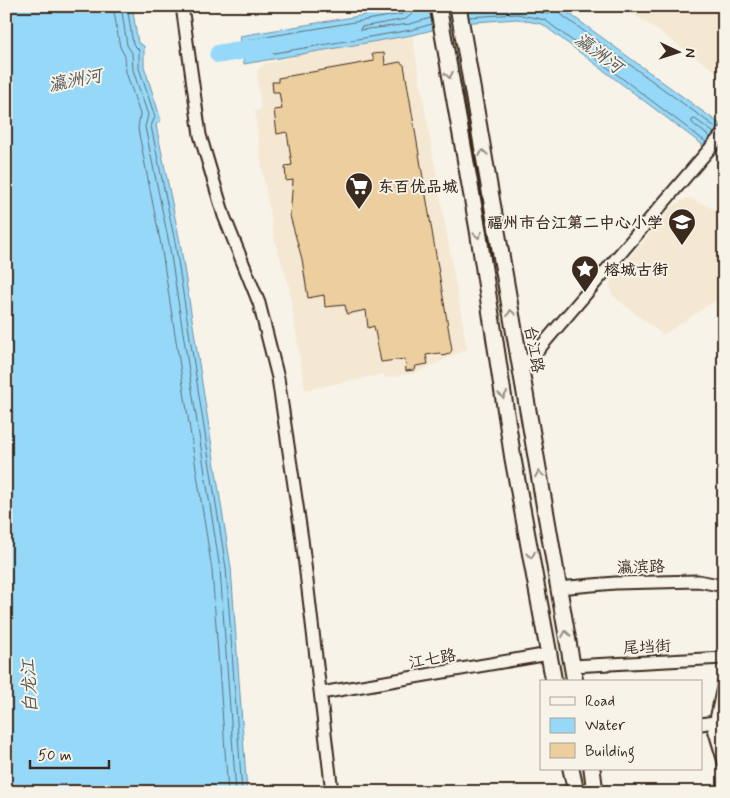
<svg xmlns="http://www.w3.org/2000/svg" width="730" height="798" font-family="Mynerve,'LXGW WenKai TC',sans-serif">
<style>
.built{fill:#f4e8d2}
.water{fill:#96d8f8;stroke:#7292a1}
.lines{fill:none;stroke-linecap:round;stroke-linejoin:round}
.shore{stroke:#5f7075;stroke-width:1}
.river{stroke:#96d8f8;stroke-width:19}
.building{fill:#ecce9f;stroke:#3b2a1e}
.minor-casing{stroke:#3b2a1e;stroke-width:15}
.major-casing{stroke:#3b2a1e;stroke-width:19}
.minor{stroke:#f7f3e8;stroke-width:11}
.major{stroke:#f7f3e8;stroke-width:15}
.oneway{stroke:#998e83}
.labels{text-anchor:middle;stroke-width:4;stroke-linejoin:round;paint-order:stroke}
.poi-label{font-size:16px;font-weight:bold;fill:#3b2a1e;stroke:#f7f3e8;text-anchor:start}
.street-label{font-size:16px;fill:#3b2a1e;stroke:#f7f3e8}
.water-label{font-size:18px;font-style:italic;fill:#525654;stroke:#f7f3e8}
</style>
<rect width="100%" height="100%" fill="#f7f3e8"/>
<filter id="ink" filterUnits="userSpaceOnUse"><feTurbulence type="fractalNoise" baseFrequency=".02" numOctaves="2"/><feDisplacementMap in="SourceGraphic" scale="10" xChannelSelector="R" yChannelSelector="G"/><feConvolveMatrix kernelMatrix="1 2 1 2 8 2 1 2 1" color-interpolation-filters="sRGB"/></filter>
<g filter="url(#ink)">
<path class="built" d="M622,6H724V77Z
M412,35L467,349L416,373L384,378V374L305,390L288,282L275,242L262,169L255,111L261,110L257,74L258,69L265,64L309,52Z
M688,198L724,213V295L663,335L613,296L610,284L612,279L675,204Z"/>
<path class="water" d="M6,6H132L138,43L144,46V66L161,120L156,125L180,242L231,568L247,792H6Z
M418,6H559L724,127V161L542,24L517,19L460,23L412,35L244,64L240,36Z"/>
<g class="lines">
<path class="shore" d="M113,6L120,47L125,56L126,72L140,114L138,129L161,245L212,570L228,792
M121,6L127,45L132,53L133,70L148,115L145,127L169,243L220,569L236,792
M127,6L133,44L139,50V68L155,117L151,126L175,242L226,568L242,792
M407,6L406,11L402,14L248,40L246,42L248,56L251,57L411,30L432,24
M413,6L412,14L406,19L361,27L360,30L410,24L431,18
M557,6L559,13L718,129
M468,11L517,8L549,14L551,12V6
M469,17L517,14L545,20L706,142
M710,137L692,123V120L695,119L714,133"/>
<path class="river" d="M219,54L267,46"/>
</g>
<path class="building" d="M384,53L385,65L400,62L404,65L452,350L449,354L443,356L440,353L426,355L428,364L416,366L415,370L406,371L405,359L381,362L374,326L368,328L366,310L347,314L345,305L325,307L324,295L308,298L302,259L290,216L293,180L286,181L285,166L292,165L287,132L277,134L274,110L282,109L279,92H273L272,82H278V78L374,61L372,54Z"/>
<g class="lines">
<g class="minor-casing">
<path id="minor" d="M182,6L200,135L224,216L259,303L278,378L302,539L332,792
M521,370L724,132
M558,588L615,583L698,581L724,586
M572,666L724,658
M724,682L714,729L724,762
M321,693L549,654
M701,724L714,722"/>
</g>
<g class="major-casing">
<path id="major" d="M438,6L478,230L513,459L554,682
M458,6L575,682
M571,769L576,792
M592,769L595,792"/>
</g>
<use href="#minor" class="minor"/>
<use href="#major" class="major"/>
</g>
<defs><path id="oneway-chevron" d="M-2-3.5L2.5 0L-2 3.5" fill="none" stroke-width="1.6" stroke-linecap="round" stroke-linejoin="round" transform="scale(1.25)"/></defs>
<g class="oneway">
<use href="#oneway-chevron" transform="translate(449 75) rotate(80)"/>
<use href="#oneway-chevron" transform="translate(483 153) rotate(-100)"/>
<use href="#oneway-chevron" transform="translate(478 235) rotate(81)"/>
<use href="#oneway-chevron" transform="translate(511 313) rotate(-100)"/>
<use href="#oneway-chevron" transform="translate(503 395) rotate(81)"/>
<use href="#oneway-chevron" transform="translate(539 474) rotate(-100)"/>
<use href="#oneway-chevron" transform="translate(531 555) rotate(79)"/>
<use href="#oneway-chevron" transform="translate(566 634) rotate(-100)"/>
</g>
</g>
<defs>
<g id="supermarket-pin" transform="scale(1.4375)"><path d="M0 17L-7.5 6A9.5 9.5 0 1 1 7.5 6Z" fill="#3b2a1e" stroke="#f7f3e8"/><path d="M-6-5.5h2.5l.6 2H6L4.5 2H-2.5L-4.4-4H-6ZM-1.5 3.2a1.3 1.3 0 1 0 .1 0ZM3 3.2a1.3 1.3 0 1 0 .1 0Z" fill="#fff"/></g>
<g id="school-pin" transform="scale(1.4375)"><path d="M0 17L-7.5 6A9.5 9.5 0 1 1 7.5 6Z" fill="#3b2a1e" stroke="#f7f3e8"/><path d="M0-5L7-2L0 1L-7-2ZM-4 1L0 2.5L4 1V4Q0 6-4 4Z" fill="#fff"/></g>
<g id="sight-pin" transform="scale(1.4375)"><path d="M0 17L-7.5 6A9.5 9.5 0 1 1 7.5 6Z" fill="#3b2a1e" stroke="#f7f3e8"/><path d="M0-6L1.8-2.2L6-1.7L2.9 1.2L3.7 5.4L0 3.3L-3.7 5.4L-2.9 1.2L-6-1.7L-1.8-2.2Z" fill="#fff"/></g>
</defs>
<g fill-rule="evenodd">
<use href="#supermarket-pin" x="359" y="186"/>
<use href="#school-pin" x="682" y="222"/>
<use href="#sight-pin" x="585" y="269"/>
</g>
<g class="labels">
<g class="poi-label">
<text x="378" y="192">东百优品城</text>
<text x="663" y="228" text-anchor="end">福州市台江第二中心小学</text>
<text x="604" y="275">榕城古街</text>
</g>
<g class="street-label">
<text transform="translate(535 349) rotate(80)" y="6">台江路</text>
<text transform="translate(641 566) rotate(-1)" y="6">瀛滨路</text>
<text transform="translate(647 646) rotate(-3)" y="6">尾垱街</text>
<text transform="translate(432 658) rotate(-10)" y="6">江七路</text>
</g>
<g class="water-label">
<text transform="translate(599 53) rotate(37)" y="6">瀛洲河</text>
<text transform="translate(75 80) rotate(-11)" y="6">瀛洲河</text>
<text transform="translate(29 686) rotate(-93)" y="6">白龙江</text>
</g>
</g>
<rect width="730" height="798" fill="none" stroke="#f7f3e8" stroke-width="25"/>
<rect x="12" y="12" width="705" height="773" fill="none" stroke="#3b2a1e" stroke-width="2" filter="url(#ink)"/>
<rect x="540" y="680" width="162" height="90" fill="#f7f3e8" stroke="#aca397"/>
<rect x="550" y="697" width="25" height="8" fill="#f7f3e8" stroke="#aca397"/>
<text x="585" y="706" font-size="15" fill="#3b2a1e">Road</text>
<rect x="550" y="718" width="25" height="15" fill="#96d8f8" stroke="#aca397"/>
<text x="585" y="730" font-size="15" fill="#3b2a1e">Water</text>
<rect x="550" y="743" width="25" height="15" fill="#ecce9f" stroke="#aca397"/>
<text x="585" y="756" font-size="15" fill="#3b2a1e">Building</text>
<g transform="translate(678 52) rotate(94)" stroke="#f7f3e8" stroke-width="4" paint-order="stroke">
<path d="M0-4L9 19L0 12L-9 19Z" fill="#3b2a1e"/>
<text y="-8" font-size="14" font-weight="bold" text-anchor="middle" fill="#3b2a1e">N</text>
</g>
<path d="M30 760v8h79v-8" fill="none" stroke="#3b2a1e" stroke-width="2.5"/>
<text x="38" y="760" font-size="15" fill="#3b2a1e" stroke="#f7f3e8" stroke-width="4" paint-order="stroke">50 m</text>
</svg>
